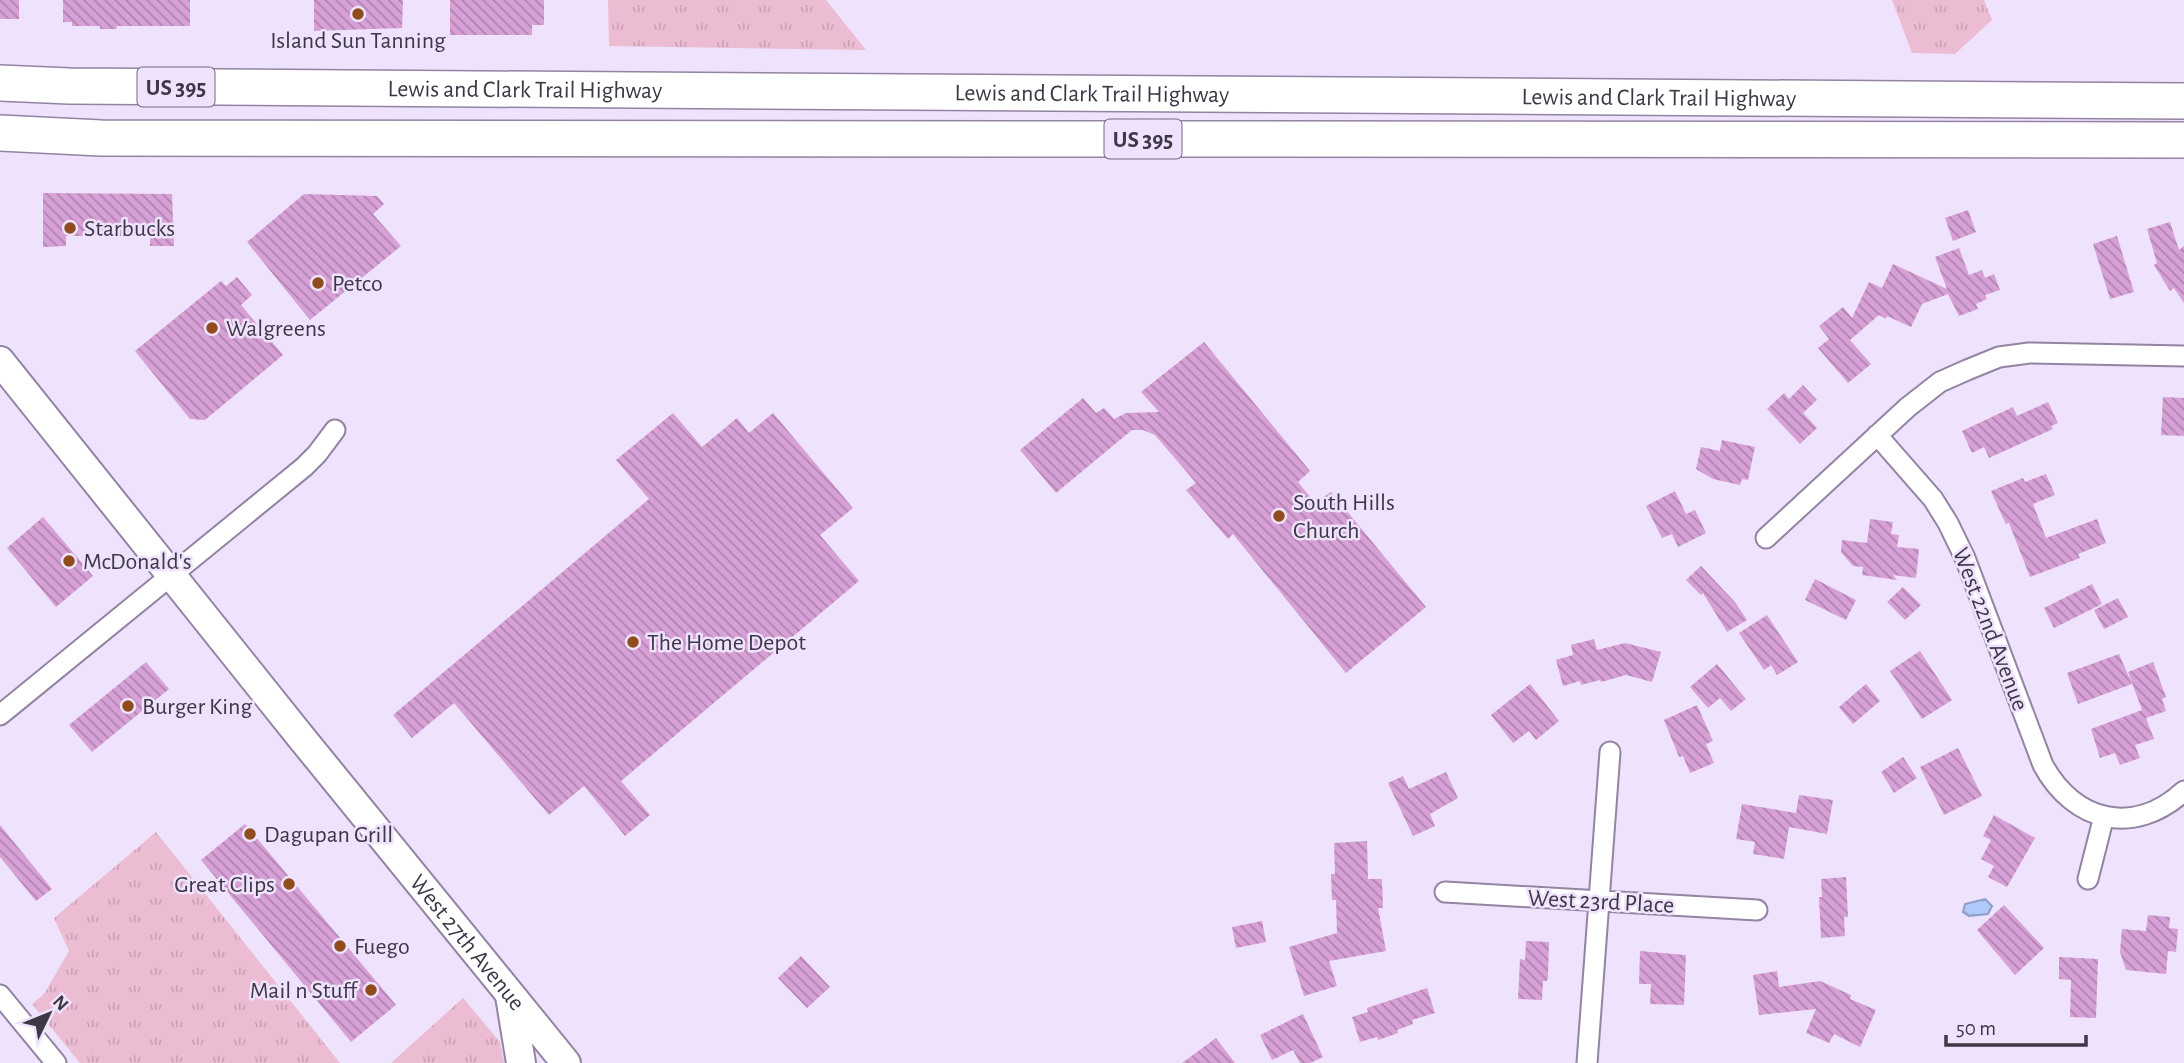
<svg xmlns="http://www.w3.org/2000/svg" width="2184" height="1063" font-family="'Alegreya Sans',sans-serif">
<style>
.grass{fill:url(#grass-tufts)}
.water{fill:url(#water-ripples);stroke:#8e9ec6;stroke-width:2}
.building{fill:url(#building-back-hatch)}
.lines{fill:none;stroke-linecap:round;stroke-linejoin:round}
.street-casing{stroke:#9284a2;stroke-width:23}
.secondary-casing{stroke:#9284a2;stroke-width:32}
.highway-casing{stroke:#9284a2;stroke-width:38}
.street{stroke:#fff;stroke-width:19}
.secondary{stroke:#fff;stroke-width:28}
.highway{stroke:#fff;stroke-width:35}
.poi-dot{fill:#904c1f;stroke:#efe2fd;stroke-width:2.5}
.labels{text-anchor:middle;stroke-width:5;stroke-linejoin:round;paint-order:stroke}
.shield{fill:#efe2fd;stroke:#736a7c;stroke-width:2}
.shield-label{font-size:23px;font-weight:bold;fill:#3e3745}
.poi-label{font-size:24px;fill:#3e3745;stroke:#efe2fd;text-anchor:start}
.street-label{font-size:24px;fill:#3e3745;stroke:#efe2fd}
</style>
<defs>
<pattern id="grass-tufts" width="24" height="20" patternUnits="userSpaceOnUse" patternTransform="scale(1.75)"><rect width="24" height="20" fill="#ecbcd3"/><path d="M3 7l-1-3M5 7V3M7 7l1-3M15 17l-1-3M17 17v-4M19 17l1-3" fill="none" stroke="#cba2b6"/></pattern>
<pattern id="water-ripples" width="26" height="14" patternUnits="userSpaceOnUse" patternTransform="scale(1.75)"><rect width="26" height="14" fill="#b1cafe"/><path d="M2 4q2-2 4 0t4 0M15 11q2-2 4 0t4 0" fill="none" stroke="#99aedb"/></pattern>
<pattern id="building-back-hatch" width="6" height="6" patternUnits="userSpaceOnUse" patternTransform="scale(1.75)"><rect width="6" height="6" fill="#d7a0d6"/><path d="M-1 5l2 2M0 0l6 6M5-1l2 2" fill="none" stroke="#b083af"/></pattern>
</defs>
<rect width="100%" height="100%" fill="#efe2fd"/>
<path class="grass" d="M608,0H826L866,50L609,46Z
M1892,0H1984L1992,20L1955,54L1912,53Z
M156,832L340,1063H80L32,1004L44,994L69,951L54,918Z
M463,998L500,1042L504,1063H391Z"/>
<path class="water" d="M1985,899L1992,906L1988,914L1969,916L1963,912L1965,904Z"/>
<path class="building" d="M0,0H19V19H0Z
M63,0H190V26H117L116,29H100V26H72V22H63Z
M314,0H403L402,28L314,31Z
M450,0H544V25H532V35H450Z
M43,193L172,194L174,246H150V236H66V246L43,247Z
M304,194L377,196L384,204L373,214L401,246L310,320L247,242Z
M1968,210L1976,232L1953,241L1945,218Z
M2170,222L2179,250L2184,246V303L2174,288L2170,291L2154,265L2157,263L2147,229Z
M2117,236L2134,292L2110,299L2093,244Z
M1959,248L1969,275L1982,270L1985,278L1994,274L2000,290L1985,295L1987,299L1976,304L1978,309L1959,316L1948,294L1922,304L1911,327L1887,316L1886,319L1879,315L1850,340L1871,364L1848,383L1818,348L1829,339L1819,326L1843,307L1852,318L1869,282L1882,288L1893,264L1947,289L1935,257Z
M237,277L252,295L241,305L283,355L205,420L190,419L135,351L221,281L226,286Z
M1204,342L1310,471L1298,482L1315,503L1331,492L1426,607L1346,673L1233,534L1228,539L1186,490L1196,483L1155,435L1143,430H1132L1056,493L1020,450L1083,398L1096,413L1104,408L1114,419L1126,413L1159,412L1141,392Z
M1803,385L1817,400L1803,413L1817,428L1800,444L1767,409L1784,393L1789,399Z
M2163,397L2184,398V436L2161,435Z
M2048,402L2058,423L2051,426L2053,429L1989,458L1984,447L1972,453L1962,431L2013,407L2017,416Z
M673,413L702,447L737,418L749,433L773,413L853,508L820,535L859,581L621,781L650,815L625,836L584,786L549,815L454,703L412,738L393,715L649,499L616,460Z
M1722,440L1755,447L1748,480L1742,479L1740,485L1713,479L1696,469L1701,447L1720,451Z
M2046,474L2055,495L2033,504L2046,538L2097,519L2106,543L2078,554L2080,558L2030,577L2009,523L2006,524L2002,516L1991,491L2023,478L2025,482Z
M1675,491L1686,514L1695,510L1706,533L1678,547L1672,534L1662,538L1646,506Z
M43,517L93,576L56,607L7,548Z
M1870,519L1893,522L1891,534L1899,535L1897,547L1919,549L1916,578L1893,575L1897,580L1862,575L1863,567L1853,566L1841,552L1842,540L1867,543Z
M1701,566L1735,602L1747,620L1727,632L1703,593L1701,595L1686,580Z
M1815,579L1856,600L1846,620L1805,600Z
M2092,584L2102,604L2054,628L2044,608Z
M1903,587L1921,605L1905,620L1887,602Z
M2118,598L2128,617L2104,629L2094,610Z
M1767,615L1798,662L1777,675L1771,665L1764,670L1739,633Z
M1594,639L1597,650L1625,643L1661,652L1652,682L1626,675L1601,682L1600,680L1581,685L1580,681L1563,686L1556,660L1573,655L1571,645Z
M1920,651L1952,700L1922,719L1890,671Z
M2119,654L2132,684L2078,704L2067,673Z
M146,662L169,689L92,752L69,725Z
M2153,662L2166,697L2162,699L2166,711L2146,718L2154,739L2135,745L2140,758L2120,765L2115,753L2100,758L2091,729L2142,710L2128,672Z
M1717,664L1746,699L1731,711L1720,698L1708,708L1690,687Z
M1530,684L1559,721L1536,740L1529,731L1513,743L1491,715Z
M1866,684L1880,701L1853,724L1839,707Z
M1697,705L1713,741L1706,744L1714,763L1690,773L1683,756L1679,757L1664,720Z
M1958,748L1982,796L1944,815L1920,767Z
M1903,757L1917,778L1894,793L1881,772Z
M1446,772L1458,798L1430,814L1435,826L1413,836L1388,783L1403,776L1409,789Z
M1799,795L1833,800L1827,834L1789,827L1784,859L1753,854L1755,842L1736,839L1742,804L1796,813Z
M1994,815L2035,838L2007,887L1988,877L1994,866L1981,859L1991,840L1983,836Z
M245,824L396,1005L351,1042L201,860Z
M0,825L52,889L36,901L0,857Z
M1367,841L1368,879H1382L1383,908H1378L1386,951L1329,961L1337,986L1304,996L1289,947L1337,933L1336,900H1332L1331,874H1335L1334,843Z
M1846,877L1848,917H1844L1845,936L1821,938L1819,897H1822L1821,879Z
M2004,905L2044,948L2015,975L1977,930Z
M2148,915L2170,917L2169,928L2178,929L2176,952L2168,951L2166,974L2126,970L2120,952L2122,929L2146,931Z
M1262,921L1266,942L1236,948L1232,927Z
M1526,941L1549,942L1548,977L1547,981H1543L1542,1000L1518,999L1520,959L1525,960Z
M1640,951L1686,955L1684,1005L1650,1004L1651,984H1639Z
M801,956L830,987L807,1008L778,978Z
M2059,957L2098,959L2096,1018L2070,1017L2071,980L2059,979Z
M1777,971L1779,987L1820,981L1851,995L1850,999L1876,1010L1860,1047L1834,1034L1829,1043L1806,1033L1816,1009L1759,1015L1753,975Z
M1427,988L1435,1013L1412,1020L1413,1024L1397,1030L1398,1033L1378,1040L1377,1037L1360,1042L1352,1017L1368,1012L1367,1008Z
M1303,1014L1323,1057L1310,1063H1300L1293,1050L1272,1060L1260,1035Z
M1216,1038L1235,1063H1182Z"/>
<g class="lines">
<g class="street-casing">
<path id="street" d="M1877,435L1933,499L1948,523L1965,558L2043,765C2074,822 2134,837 2184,791
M1766,538L1908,407L1940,382L1967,370L1999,357L2029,353L2184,356
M0,715L304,467L317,454L335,430
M2088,879L2104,816
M1445,892L1757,910
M0,995L56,1063
M1587,1063L1610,752"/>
</g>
<g class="secondary-casing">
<g id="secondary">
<path id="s1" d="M0,361L300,736L566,1063"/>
<path d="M510,996L521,1063"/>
</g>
</g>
<g class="highway-casing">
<g id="highway">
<path id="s2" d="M0,83L69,86L2184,101"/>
<path d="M0,133L101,138L2184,140"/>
</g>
</g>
<use href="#street" class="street"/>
<use href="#secondary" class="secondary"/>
<use href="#highway" class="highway"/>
</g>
<g class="poi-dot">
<circle cx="358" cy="14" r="7"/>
<circle cx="70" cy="228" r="7"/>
<circle cx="318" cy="283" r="7"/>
<circle cx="212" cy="328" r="7"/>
<circle cx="1279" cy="516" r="7"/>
<circle cx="69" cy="561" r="7"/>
<circle cx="633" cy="642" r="7"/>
<circle cx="128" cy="706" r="7"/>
<circle cx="250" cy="834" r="7"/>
<circle cx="289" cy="884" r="7"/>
<circle cx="340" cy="946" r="7"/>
<circle cx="371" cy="990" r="7"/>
</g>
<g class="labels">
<g class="shield">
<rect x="137.5" y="67.5" width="77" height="39" rx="5"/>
<rect x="1104.5" y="119.5" width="77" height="39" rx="5"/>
</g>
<g class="shield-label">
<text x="176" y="95">US 395</text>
<text x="1143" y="147">US 395</text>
</g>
<g class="poi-label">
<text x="358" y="48" text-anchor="middle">Island Sun Tanning</text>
<text x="84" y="236">Starbucks</text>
<text x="332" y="291">Petco</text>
<text x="226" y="336">Walgreens</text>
<text x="1293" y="510">South Hills<tspan x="1293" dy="28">Church</tspan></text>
<text x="83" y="569">McDonald's</text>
<text x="647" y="650">The Home Depot</text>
<text x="142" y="714">Burger King</text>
<text x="264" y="842">Dagupan Grill</text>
<text x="275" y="892" text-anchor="end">Great Clips</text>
<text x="354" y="954">Fuego</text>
<text x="357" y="998" text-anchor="end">Mail n Stuff</text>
</g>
<g class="street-label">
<text dy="8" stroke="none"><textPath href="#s2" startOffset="525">Lewis and Clark Trail Highway</textPath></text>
<text dy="8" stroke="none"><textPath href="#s2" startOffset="1092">Lewis and Clark Trail Highway</textPath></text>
<text dy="8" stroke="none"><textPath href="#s2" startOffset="1659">Lewis and Clark Trail Highway</textPath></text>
<text transform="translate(1991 629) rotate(69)" y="8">West 22nd Avenue</text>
<text transform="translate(1601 901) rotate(3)" y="8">West 23rd Place</text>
<text dy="8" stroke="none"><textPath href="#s1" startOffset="746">West 27th Avenue</textPath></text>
</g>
</g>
<g transform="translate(49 1014) rotate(47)" stroke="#efe2fd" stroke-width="5" paint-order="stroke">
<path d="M0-5L12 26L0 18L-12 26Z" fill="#3e3745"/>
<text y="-10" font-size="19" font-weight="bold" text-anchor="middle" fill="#3e3745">N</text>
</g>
<path d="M1946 1035v10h140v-10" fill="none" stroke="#3e3745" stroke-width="3.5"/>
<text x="1956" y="1035" font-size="21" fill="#3e3745" stroke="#efe2fd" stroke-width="5" paint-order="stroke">50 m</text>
</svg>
